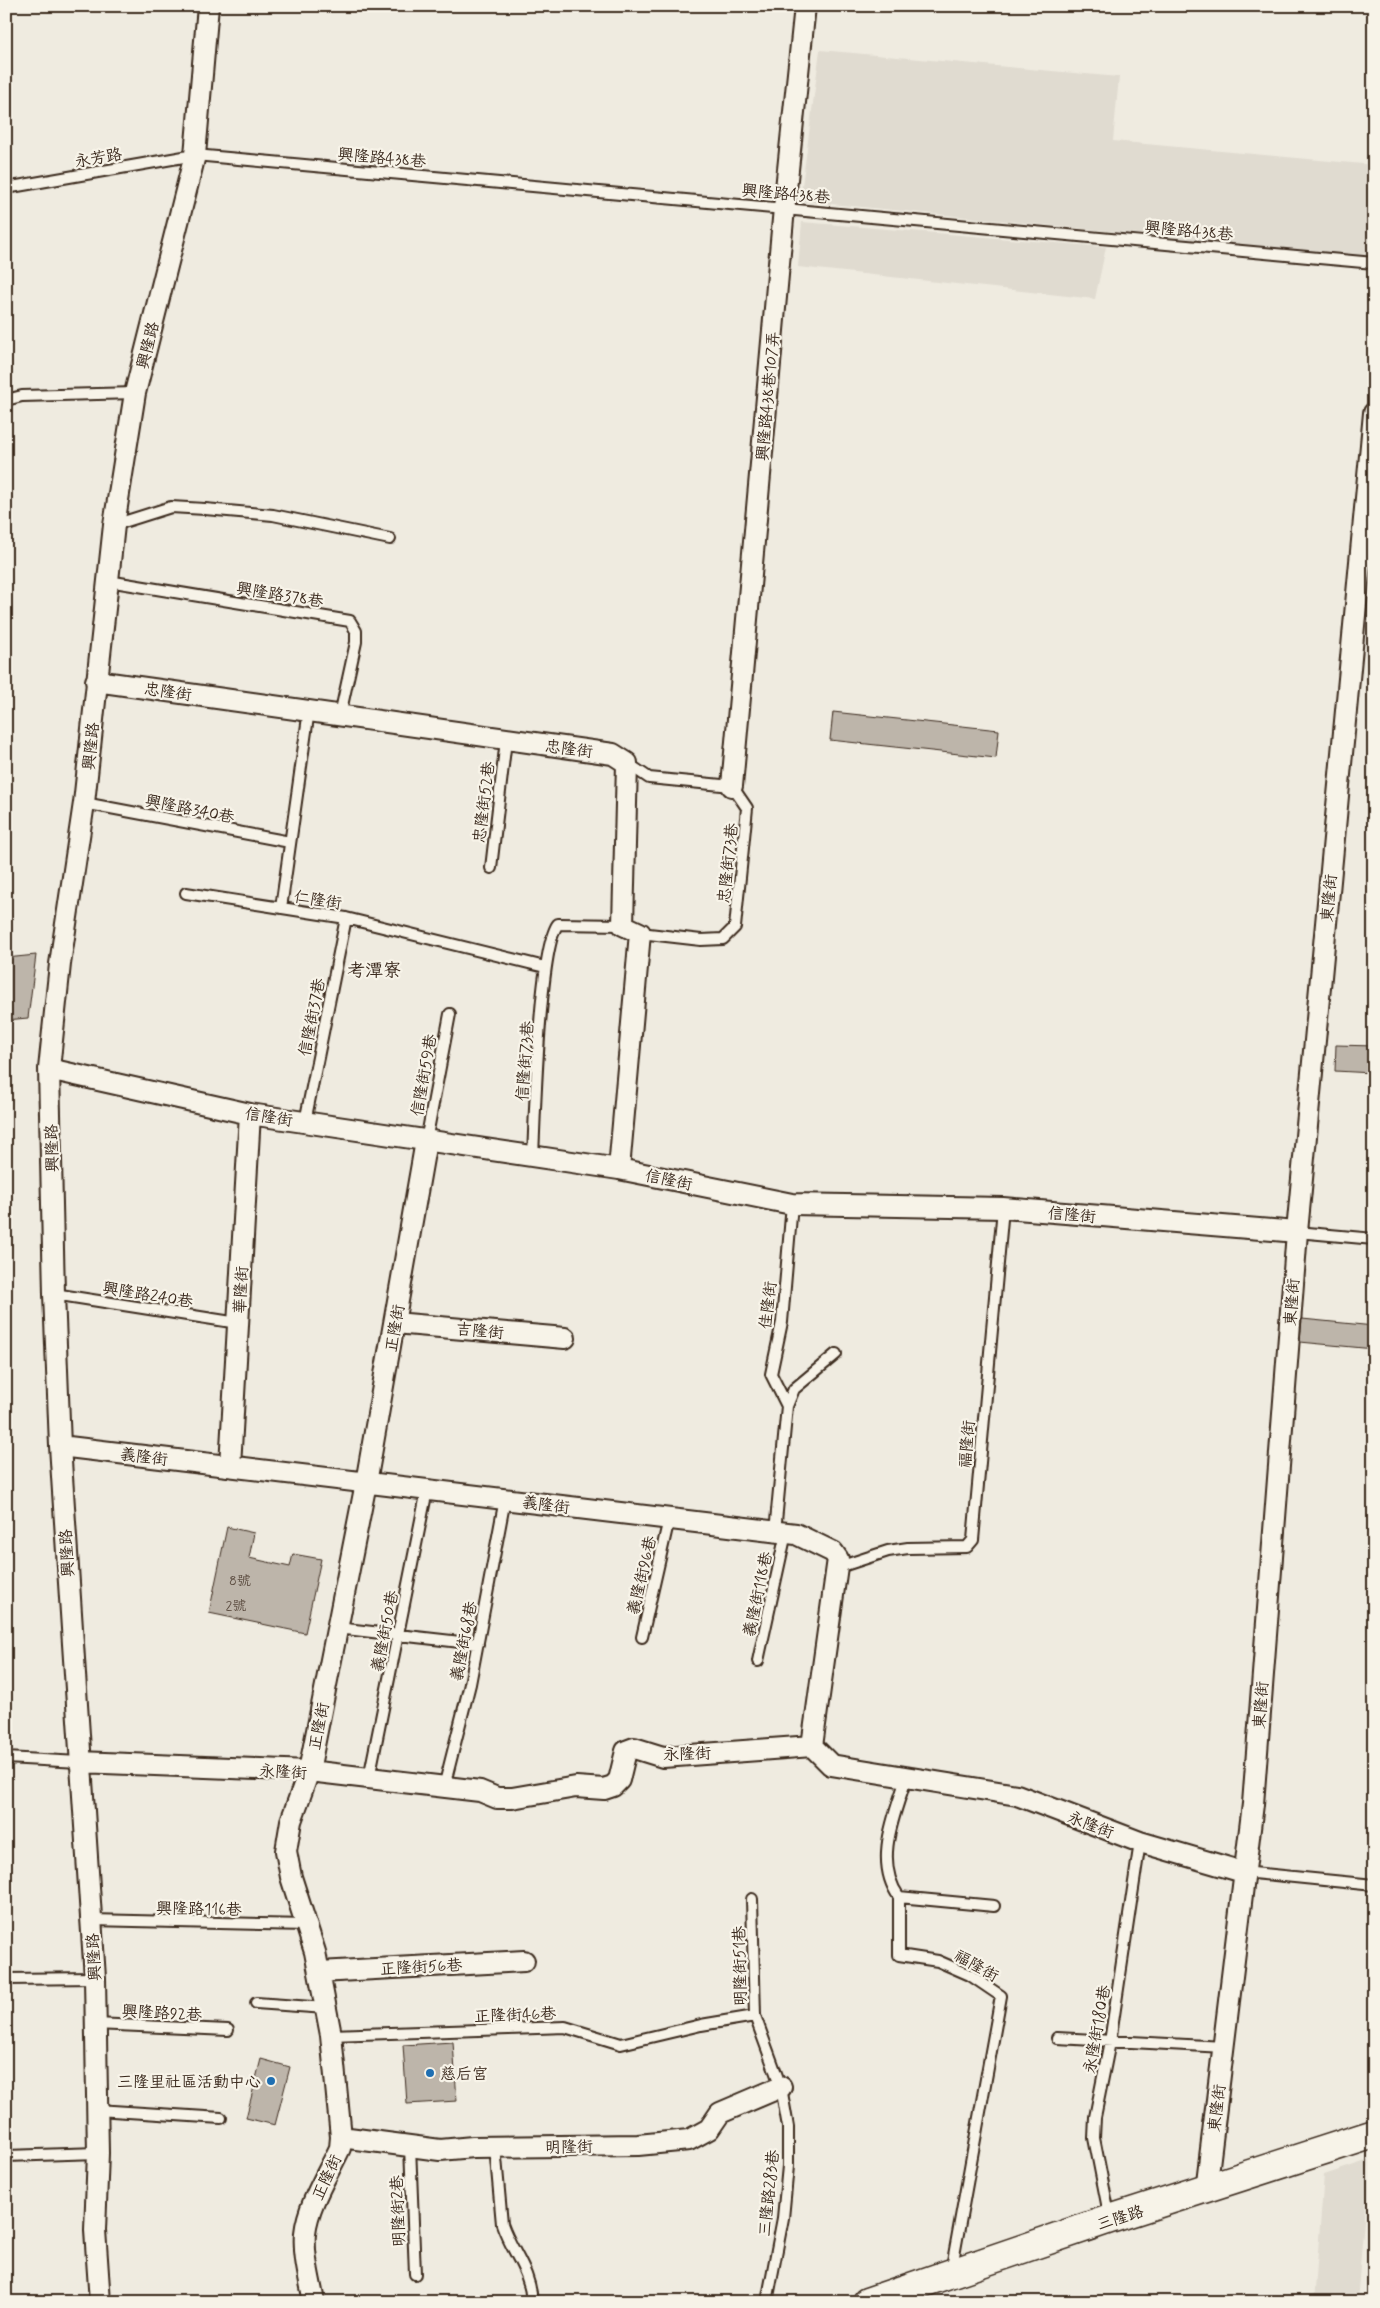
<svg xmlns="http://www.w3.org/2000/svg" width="1380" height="2308" font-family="Mynerve,'LXGW WenKai TC',sans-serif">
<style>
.built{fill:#e0dbd0}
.building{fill:#bdb5aa;stroke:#3b2a1e}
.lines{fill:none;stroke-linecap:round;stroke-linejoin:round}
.lane-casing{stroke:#3b2a1e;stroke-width:14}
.street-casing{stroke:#3b2a1e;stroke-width:24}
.secondary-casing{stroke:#3b2a1e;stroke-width:31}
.lane{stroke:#f7f3e8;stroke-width:10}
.street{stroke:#f7f3e8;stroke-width:20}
.secondary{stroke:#f7f3e8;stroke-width:28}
.poi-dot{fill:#1f6fb2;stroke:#f7f3e8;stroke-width:2}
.labels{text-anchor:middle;stroke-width:4.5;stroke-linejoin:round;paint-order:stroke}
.number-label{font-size:14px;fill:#5c4d41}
.street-label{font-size:16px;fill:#3b2a1e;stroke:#f7f3e8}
.poi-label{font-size:16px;fill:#3b2a1e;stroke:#f7f3e8;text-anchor:start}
.neighbourhood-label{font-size:18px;fill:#3b2a1e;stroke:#f7f3e8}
</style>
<rect width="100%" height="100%" fill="#efebe0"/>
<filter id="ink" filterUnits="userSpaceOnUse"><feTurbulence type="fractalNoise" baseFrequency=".02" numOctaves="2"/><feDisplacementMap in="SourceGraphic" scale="10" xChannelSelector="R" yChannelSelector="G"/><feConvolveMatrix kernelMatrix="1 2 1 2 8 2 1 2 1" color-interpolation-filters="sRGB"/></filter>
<g filter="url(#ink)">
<path class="built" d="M820,50L1119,77L1113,141L1374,165V257L800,201Z
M802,222L1106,247L1095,299L798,267Z
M1369,2160L1357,2302H1314L1324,2175Z"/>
<path class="building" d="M833,712L999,730L996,758L830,740Z
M36,955L28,1018L6,1020V958Z
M1336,1045L1374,1046L1373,1073L1335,1071Z
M1302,1319L1374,1326V1349L1300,1342Z
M227,1527L254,1533L249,1558L290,1567L293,1554L321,1559L305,1633L209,1613Z
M453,2042L457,2101L407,2104L403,2045Z
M261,2059L290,2067L275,2125L246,2118Z"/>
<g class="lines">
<g class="lane-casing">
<path id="lane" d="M6,188L195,155L1374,263
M6,400L22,396L135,393
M114,525L171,507L205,509L273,515L390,539
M108,581L350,621L356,631V642L340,715
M627,763L649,778L732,786L747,808L735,927L723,939L701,940L640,933
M84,803L290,842
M491,868L506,740
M186,893L346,918L545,967
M281,908L309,710
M305,1122L346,918
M426,1141L450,1014
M533,1156C535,1116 539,947 558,924L623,925
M1297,1232L1374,1239
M54,1294L238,1323
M787,1406L771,1374L782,1322L792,1204
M775,1532L787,1406L794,1389L836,1354
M836,1568L888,1551L908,1548L967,1547L973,1540L1003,1208
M337,1628L478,1644
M642,1637L669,1519
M758,1661L786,1533
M6,1758L79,1762
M907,1776C895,1814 873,1861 899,1897V1955L938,1961L970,1975L1001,1996L951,2272
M369,1778L427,1490
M444,1787L470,1684L505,1499
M1243,1872L1374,1885
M899,1897L994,1906
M752,1899L755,2016L781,2087L788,2127V2166L783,2218L767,2302
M91,1920L307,1925
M6,1979L95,1978
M256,2003L326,2008
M95,2024L228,2030
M331,2035L565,2027L621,2044L701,2025L755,2016
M1057,2038L1224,2047
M97,2110L221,2118
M410,2146L415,2274
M495,2147L502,2224C512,2253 530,2269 532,2302
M6,2156L98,2153
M1110,2219L1094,2138L1095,2117L1110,2042L1140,1842"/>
</g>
<g class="street-casing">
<path id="street" d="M96,681L613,754L627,763L623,925L640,933L619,1169
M732,786L784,208L805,6
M49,1069L250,1114L619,1169L792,1204L1003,1208L1297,1232
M395,1323L565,1338
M60,1446L796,1534L833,1552L838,1559L812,1746
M230,1466L250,1114
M79,1762L309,1771L480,1791L497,1798H512L576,1787L604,1789L613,1786L619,1780L626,1751L634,1748L663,1757L812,1746L831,1765L1017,1795L1140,1842L1243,1872
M319,1972L524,1961
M341,2137L440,2150L473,2147L638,2145L689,2140L709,2129L720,2113L781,2087
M1206,2190L1253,1804L1297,1232L1374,413
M100,2302L95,2230L98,2153L95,1978L60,1446L54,1294L49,1069L60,964L84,803L114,525L135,393L195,155L208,6
M314,2302C310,2280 303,2256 305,2233C308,2204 328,2174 340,2148L341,2137L331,2035L315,1952L291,1877L286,1851L291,1821L309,1771L366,1483L426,1141"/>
</g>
<g class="secondary-casing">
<path id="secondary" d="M867,2302L1110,2219L1374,2134"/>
</g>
<use href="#lane" class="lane"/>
<use href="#street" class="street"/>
<use href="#secondary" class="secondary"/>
</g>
</g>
<g class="poi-dot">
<circle cx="430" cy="2073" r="5"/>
<circle cx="271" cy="2081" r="5"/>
</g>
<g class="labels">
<g class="number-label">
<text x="240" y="1585">8號</text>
<text x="236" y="1610">2號</text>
</g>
<g class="street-label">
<text transform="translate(98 157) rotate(-10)" y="6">永芳路</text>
<text transform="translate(382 157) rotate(5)" y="6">興隆路438巷</text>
<text transform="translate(786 193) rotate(5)" y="6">興隆路438巷</text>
<text transform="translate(1189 230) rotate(5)" y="6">興隆路438巷</text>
<text transform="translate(147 345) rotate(-76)" y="6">興隆路</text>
<text transform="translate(767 396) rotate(-85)" y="6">興隆路438巷107弄</text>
<text transform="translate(280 594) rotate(9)" y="6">興隆路378巷</text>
<text transform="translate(168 691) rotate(8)" y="6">忠隆街</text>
<text transform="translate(90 746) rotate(-84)" y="6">興隆路</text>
<text transform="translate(569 748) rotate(7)" y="6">忠隆街</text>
<text transform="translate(483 802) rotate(-83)" y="6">忠隆街52巷</text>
<text transform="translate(190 808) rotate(11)" y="6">興隆路340巷</text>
<text transform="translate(727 863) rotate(-84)" y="6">忠隆街73巷</text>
<text transform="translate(1328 898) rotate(-85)" y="6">東隆街</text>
<text transform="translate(318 899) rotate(9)" y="6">仁隆街</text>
<text transform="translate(311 1017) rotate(-79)" y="6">信隆街37巷</text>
<text transform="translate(524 1061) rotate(-86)" y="6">信隆街73巷</text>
<text transform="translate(423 1075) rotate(-80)" y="6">信隆街59巷</text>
<text transform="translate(269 1116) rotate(9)" y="6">信隆街</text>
<text transform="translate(51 1148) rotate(-91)" y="6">興隆路</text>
<text transform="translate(669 1179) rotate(12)" y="6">信隆街</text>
<text transform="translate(1072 1214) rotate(5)" y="6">信隆街</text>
<text transform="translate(240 1290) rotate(-87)" y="6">華隆街</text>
<text transform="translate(148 1294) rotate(9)" y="6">興隆路240巷</text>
<text transform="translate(1291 1302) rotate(-86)" y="6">東隆街</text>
<text transform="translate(767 1305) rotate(-83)" y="6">佳隆街</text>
<text transform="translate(394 1328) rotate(-80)" y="6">正隆街</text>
<text transform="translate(480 1330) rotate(5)" y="6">吉隆街</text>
<text transform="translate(966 1444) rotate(-85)" y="6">福隆街</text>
<text transform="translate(144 1456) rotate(7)" y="6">義隆街</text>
<text transform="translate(546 1504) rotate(7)" y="6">義隆街</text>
<text transform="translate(66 1553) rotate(-93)" y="6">興隆路</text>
<text transform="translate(641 1575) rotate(-77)" y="6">義隆街96巷</text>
<text transform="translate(757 1594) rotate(-78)" y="6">義隆街118巷</text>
<text transform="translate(384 1631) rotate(-79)" y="6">義隆街50巷</text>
<text transform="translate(463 1641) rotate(-79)" y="6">義隆街68巷</text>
<text transform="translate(1260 1705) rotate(-86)" y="6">東隆街</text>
<text transform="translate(318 1726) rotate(-79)" y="6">正隆街</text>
<text transform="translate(687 1753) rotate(-2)" y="6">永隆街</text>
<text transform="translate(283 1771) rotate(3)" y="6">永隆街</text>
<text transform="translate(1091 1824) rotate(21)" y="6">永隆街</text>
<text transform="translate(199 1908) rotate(1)" y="6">興隆路116巷</text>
<text transform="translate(93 1957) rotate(-93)" y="6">興隆路</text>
<text transform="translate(977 1965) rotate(29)" y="6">福隆街</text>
<text transform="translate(421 1966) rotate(-3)" y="6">正隆街56巷</text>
<text transform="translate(739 1966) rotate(-91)" y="6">明隆街51巷</text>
<text transform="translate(162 2012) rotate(3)" y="6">興隆路92巷</text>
<text transform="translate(515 2014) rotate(-2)" y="6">正隆街46巷</text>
<text transform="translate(1096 2029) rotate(-80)" y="6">永隆街180巷</text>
<text transform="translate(1216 2108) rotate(-83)" y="6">東隆街</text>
<text transform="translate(569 2146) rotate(-1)" y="6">明隆街</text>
<text transform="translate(326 2177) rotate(-65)" y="6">正隆街</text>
<text transform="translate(768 2193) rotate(-84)" y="6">三隆路283巷</text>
<text transform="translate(397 2211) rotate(-92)" y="6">明隆街2巷</text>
<text transform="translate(1120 2217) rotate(-18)" y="6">三隆路</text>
</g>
<g class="poi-label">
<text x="440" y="2079">慈后宮</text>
<text x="261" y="2087" text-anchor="end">三隆里社區活動中心</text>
</g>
<g class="neighbourhood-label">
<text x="374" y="976">考潭寮</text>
</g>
</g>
<rect width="1380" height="2308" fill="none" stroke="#f7f3e8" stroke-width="25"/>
<rect x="12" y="12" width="1355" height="2283" fill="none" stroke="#3b2a1e" stroke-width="2" filter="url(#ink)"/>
</svg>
